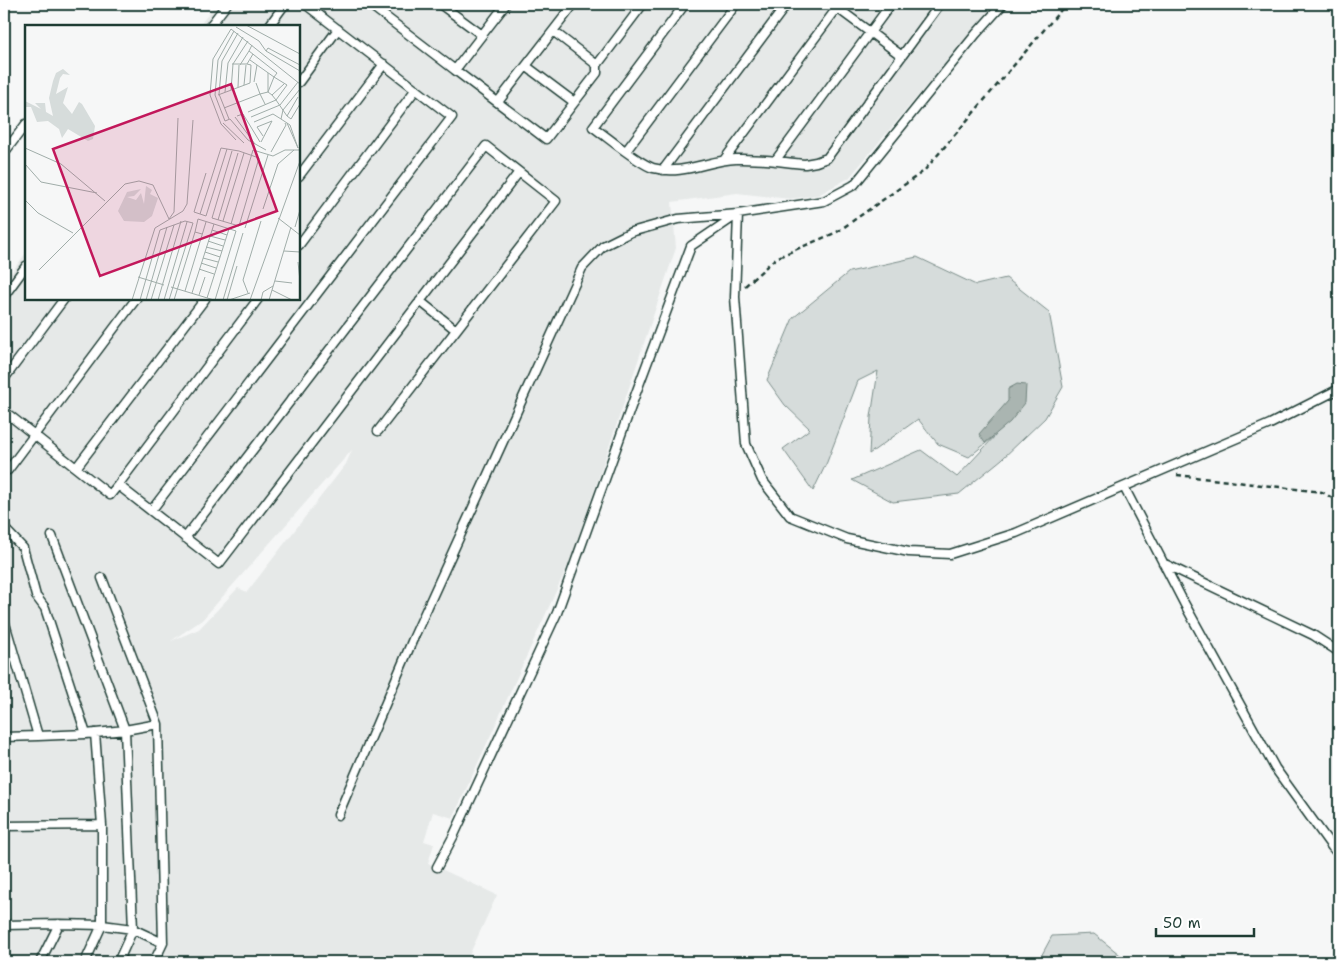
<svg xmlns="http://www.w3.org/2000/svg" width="1343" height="966" font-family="'Shantell Sans',sans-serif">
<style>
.built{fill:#e6e9e8;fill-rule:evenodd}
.green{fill:#d6dcdb;stroke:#7a8c88}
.water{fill:#aab5b1;stroke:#72857f}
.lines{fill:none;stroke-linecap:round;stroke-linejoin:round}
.service-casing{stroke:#1f3d34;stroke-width:11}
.path{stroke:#1f3d34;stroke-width:2.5;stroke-dasharray:5 4;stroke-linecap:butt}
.service{stroke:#fff;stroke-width:8}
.rail-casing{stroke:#1f3d34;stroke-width:5.5}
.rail{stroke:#fff;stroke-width:4;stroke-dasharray:11;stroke-linecap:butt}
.inset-road{fill:none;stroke:#a0ada9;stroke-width:1}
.view{fill:#c2185b;fill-opacity:0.15;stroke:#c2185b;stroke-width:2.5}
.inset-edge{fill:none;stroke:#1f3d34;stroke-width:2.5}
</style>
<rect width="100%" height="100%" fill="#f6f7f7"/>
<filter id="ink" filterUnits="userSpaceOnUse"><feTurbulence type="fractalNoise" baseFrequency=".02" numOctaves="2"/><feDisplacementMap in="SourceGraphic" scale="10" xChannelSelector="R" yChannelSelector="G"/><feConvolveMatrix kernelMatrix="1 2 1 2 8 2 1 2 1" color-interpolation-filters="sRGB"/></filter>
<g filter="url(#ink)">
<path class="built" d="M216,4H995L849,178L818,195L790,199L737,193L672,202L676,248L573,554L453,818L433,812L424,841L434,844L428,863L497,895L466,962H4V282L26,253V299H299V26H199ZM352,450L346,464L247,592L238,588L199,629L171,641L202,620Z"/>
<path class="green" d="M917,257L976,285L1006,278L1049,312L1063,387L1045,418L1002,459L959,494L893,502L852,480L921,450L957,477L996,435L969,457L938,444L918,419L869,454L871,417L878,371L858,381L827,462L813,491L783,449L810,429L785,405L767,380L793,318L849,272Z
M1094,934L1129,962H1038L1052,936Z"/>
<path class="water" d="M1017,384L1026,385L1025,403L1010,422L985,443L979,434L1008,401V389Z"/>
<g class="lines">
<g class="service-casing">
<path id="service" d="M369,4L455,70L506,4
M440,4L482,35
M685,4L593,127C606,136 639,164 653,168C683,176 708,160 736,159C759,158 782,162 805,164L816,162L827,158L940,4
M832,4L902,56
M210,26L227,4
M269,26L285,4
M597,65L643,4
M526,66L574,102
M455,70L546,139L597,73V65L553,31
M299,82L338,29
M498,102L574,4
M626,151L736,4
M4,153L26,124
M724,160L840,4
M775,161L891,4
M663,170L787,4
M299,176L384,64
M299,245L416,89
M4,296L26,266
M420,301L456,330
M4,379L64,299
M4,411L110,495L118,485L219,564L519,172
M4,466L8,470L136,299
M76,468L205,299
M118,485L258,299
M1124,487L1184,603L1275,768L1332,847L1339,855
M151,511L452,117L305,4
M4,528L23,548L36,596L45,608L86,734L125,730L133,929L118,962
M52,536L125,730L158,724
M185,538L486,146L556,201L378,431
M1163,563L1313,635L1339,652
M102,578L158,724L163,943L154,962
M4,620L38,736L86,734
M4,737L38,736
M338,815L413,639L582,268L603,246L631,232L678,219L738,214L824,201L854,185L976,34L1003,4
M4,826L102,825
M437,867L454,835L557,613L636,393L691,246L738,214L735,297L746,444L762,480L790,516L847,539L909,552L950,554L1016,533L1270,424L1339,389
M4,925L59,924L102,925L133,929L163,943
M40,962L59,924
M85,962L102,925V825L95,733"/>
</g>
<path class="path" d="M745,286L776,258L837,232L924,171L1066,4
M1177,475L1322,492L1339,502"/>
<use href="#service" class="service"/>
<g class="rail-casing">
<path id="rail" d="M4,5L5,4"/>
</g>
<use href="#rail" class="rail"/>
</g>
</g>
<g transform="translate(25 25)">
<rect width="275" height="275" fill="#f6f7f7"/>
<path d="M38,44L45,50L38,49L35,53L31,69L43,62L38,78L47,89L54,77L57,79L70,101L68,114L63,116L43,104L37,113L34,104L23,96L12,97L6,82H0V76L16,84L10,78H20L21,87L28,91L24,73L28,56L31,48ZM121,161L127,165L125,169L133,173L127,191L119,197L99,196L93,186L102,167L116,164L109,171L102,172L111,175L116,168L119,179Z" fill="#d6dcdb"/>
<path class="inset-road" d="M221,0L275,29M211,2L234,16L241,26M209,6L193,35L190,70L200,96L205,94L223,115L241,125M225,35L249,52L252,48L224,26L227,20M207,39H222L228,29M215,40L224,26M275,40L243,23L241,26L275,46M229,57L232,40M231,58L235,69L243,67V48M219,60L221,40M213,62L214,40M206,65L208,39L223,16M200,67L203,38L218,12M193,70L225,58L226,40L222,39M247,70L243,67L249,52L262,60L251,75L247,70L259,59M199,83L235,69L240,79M223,87L251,75L262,91L273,72M212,91L218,89L235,117M262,91L266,94L275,79M210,92L230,119M226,92L255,80L273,57M204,94L194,69L197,36L213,8M229,97L248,89L256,94M198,98L219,118M262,98L273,123M211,115L196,99L185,70L188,34L206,4L275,59M236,117L247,96L232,102L238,111M0,123L36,139L80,176M273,123L265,100L256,94L258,85L275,64M246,127L261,100L260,98M0,139L16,157L72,168M181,148L169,187L181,191L202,124M0,175L13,188L48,208M238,184L253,139L269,125M175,189L196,123L214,126L234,133L214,201L187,193L207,126M253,193L275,210M193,195L213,128M198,196L219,128M206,199L228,125L248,131L260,125H275M270,202L275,185M220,203L243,130M187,205L202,210M177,209L170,207L173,194L189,199M185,211L200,215M183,216L198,221M181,222L197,226M259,226L275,227M180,227L195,232M178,233L193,237M273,237L275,256M176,238L191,243M174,244L189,249M14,245L100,159L114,156L128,160L144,194L149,187L153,93M113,252L139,260M250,256L267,258M146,262L189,275M247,265L267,275M160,266L181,197M167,268L189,199L211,206L190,275M223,268L218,255L236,196M174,270L180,252M182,273L204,204M107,275L130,203L158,186L162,179L168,95M115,275L135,205L160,196L168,198L144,275M121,275L142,202M126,275L149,200M133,275L156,196M139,275L162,197M149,275L170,207M198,275L218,208M202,275L212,241M204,275L225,268M225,275L275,136M236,275L238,267L248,261M244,275L266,202"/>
<path class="view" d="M206,59L252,186L75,251L28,124Z"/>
<rect width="275" height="275" class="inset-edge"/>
</g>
<rect width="1343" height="966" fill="none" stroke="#fff" stroke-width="20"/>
<rect x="10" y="10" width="1323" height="946" fill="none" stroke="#1f3d34" stroke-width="2" filter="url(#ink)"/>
<path d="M1156 928v8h98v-8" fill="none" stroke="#1f3d34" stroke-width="2.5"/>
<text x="1163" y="928" font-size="15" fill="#1f3d34" stroke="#ffffff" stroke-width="4" paint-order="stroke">50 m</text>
</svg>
